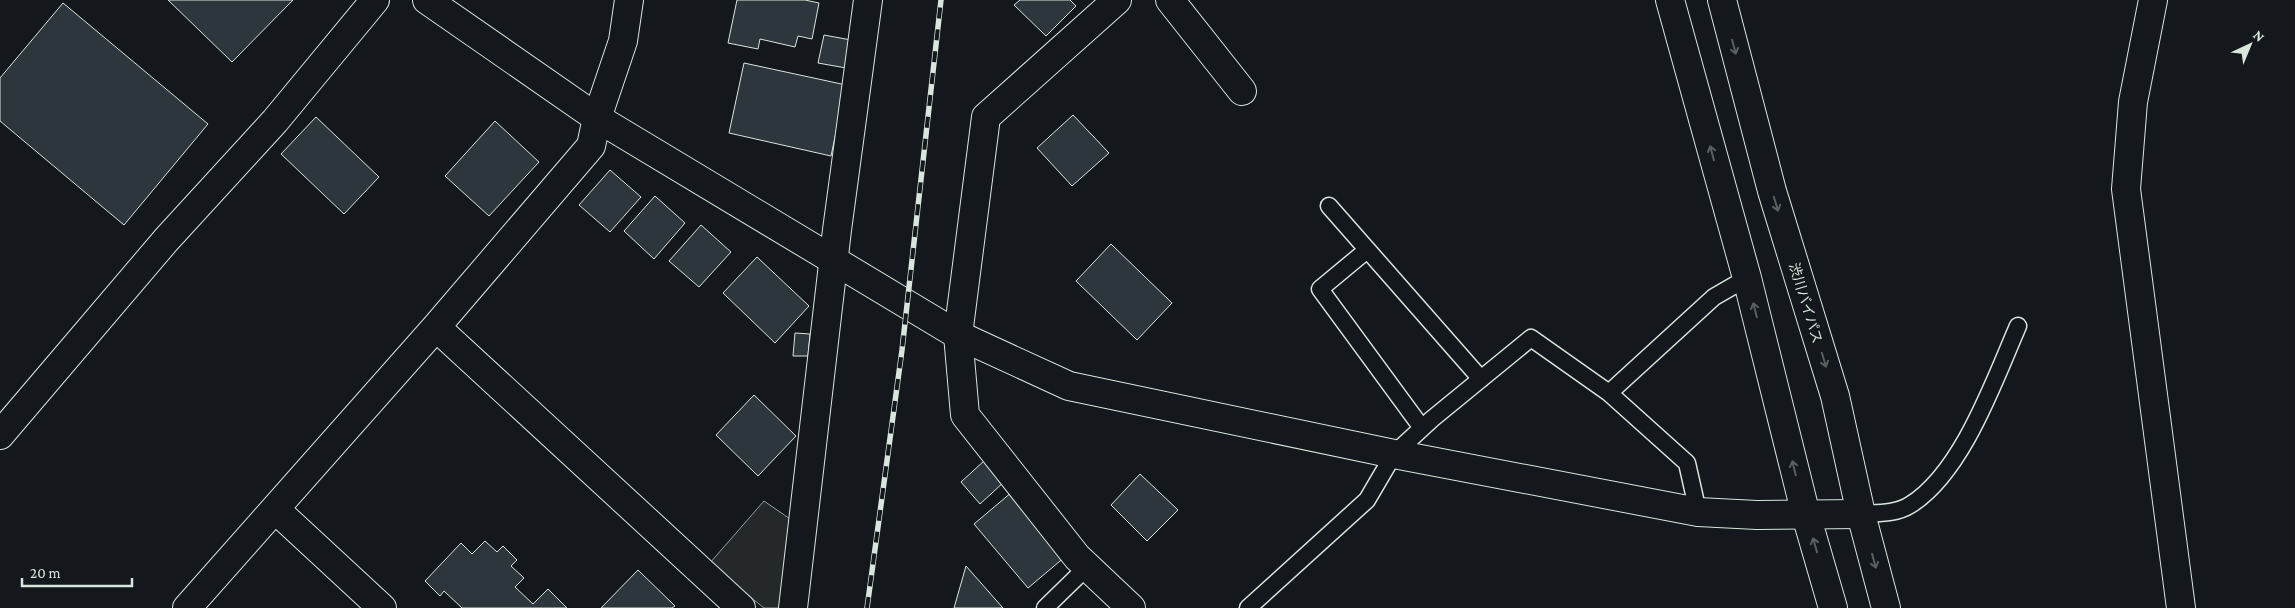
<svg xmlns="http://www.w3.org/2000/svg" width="2295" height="608" font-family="'Crimson Pro','Noto Sans JP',serif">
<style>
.parking{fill:#24282b;stroke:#939e99}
.building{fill:#2c363c;stroke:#d8e6dc}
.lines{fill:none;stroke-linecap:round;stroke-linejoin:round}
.service-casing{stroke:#d8e6dc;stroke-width:19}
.minor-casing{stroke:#d8e6dc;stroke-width:30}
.tertiary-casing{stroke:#d8e6dc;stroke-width:30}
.trunk-casing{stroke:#d8e6dc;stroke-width:30}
.service{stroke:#14181c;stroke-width:16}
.minor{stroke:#14181c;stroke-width:28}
.tertiary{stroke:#14181c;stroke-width:28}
.trunk{stroke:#14181c;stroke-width:28}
.rail-casing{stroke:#d8e6dc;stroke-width:5.5}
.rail{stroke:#14181c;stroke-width:4;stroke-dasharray:11;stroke-linecap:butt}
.oneway{stroke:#59605f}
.labels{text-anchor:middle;stroke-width:4;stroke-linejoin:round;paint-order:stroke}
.street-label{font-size:14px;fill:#d8e6dc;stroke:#14181c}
</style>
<rect width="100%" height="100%" fill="#14181c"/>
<path class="parking" d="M764,501L793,521L784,608H764L709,564Z"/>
<path class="building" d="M168,0H293L232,62Z
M737,0H805L819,3L812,39L798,36L795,47L760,39L758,49L728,43Z
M1020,0H1070L1076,6L1046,36L1014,5Z
M63,3L208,124L124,225L0,121V78Z
M824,35L851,40L846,68L818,63Z
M744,63L846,85L831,156L729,133Z
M1073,115L1109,153L1072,186L1037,148Z
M316,117L379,177L344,214L281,154Z
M495,121L539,162L489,216L445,176Z
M610,170L641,197L610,232L579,205Z
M655,196L685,223L654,259L624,231Z
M701,225L731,252L699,287L669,261Z
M1111,244L1172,303L1137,340L1076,281Z
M757,257L809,306L775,343L723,293Z
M795,333L810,334L808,356H793Z
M754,395L796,436L758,476L716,435Z
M985,460L1005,481L980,504L961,482Z
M1140,474L1178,510L1147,541L1111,505Z
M1012,492L1066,556L1028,588L974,524Z
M485,541L497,552L503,546L517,560L511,566L524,578L515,587L533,604L548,589L567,608H462L444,591L440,596L425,581L461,543L472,554Z
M966,566L1003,608H954Z
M638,570L675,606L672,608H601Z"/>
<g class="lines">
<g class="service-casing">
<path id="service" d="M1329,206L1481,379
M1367,250L1320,289L1422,428
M1698,512L1687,463L1609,393L1714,297L1747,278
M1861,514C1877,513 1896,514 1910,505C1962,473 1994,381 2018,326
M1045,608L1087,567
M1248,608L1367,500L1394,454L1432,419L1531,338L1609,393"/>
</g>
<g class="minor-casing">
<path id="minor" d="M1117,0L986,117L958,335L965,415L1077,557L1131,608
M1170,0L1242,91
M2153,0L2133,102L2126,189L2181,608
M436,327L741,608
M0,435L166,240L275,121L375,0
M275,509L382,608
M187,608L436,327L591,146L597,118L623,41L629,0
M793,608L837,230L868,0"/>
</g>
<g class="tertiary-casing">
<path id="tertiary" d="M427,0L597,118L958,335L1069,386L1394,454L1698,512L1757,515L1861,514"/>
</g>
<g class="trunk-casing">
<path id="trunk" d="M1670,0L1747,278L1806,515L1833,608
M1722,0L1772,191L1835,396L1861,514L1886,608"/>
</g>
<use href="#service" class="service"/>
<use href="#minor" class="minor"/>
<use href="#tertiary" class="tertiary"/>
<use href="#trunk" class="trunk"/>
<g class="rail-casing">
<path id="rail" d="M867,608L902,350L941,0"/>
</g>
<use href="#rail" class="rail"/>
</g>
<defs><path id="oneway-shaft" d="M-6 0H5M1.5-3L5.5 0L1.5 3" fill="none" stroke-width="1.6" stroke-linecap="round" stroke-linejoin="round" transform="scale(1.25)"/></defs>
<g class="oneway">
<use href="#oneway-shaft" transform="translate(1734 47) rotate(75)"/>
<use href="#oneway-shaft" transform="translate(1712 153) rotate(-105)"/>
<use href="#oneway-shaft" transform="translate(1776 204) rotate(73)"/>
<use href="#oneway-shaft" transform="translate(1755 310) rotate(-104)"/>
<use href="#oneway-shaft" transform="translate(1824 360) rotate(73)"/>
<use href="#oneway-shaft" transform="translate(1794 468) rotate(-104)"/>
<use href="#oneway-shaft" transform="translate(1815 545) rotate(-106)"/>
<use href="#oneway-shaft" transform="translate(1874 561) rotate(75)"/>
</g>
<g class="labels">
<g class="street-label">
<text transform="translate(1806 303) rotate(73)" y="5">渋川バイパス</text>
</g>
</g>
<g transform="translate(2250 45) rotate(44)" stroke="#14181c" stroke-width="4" paint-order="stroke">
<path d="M0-4L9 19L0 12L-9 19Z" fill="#d8e6dc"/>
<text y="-8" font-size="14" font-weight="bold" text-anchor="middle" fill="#d8e6dc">N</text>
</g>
<path d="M22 578v8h110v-8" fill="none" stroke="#d8e6dc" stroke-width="2.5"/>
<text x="30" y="578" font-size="15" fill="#d8e6dc" stroke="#14181c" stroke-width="4" paint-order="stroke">20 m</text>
</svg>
